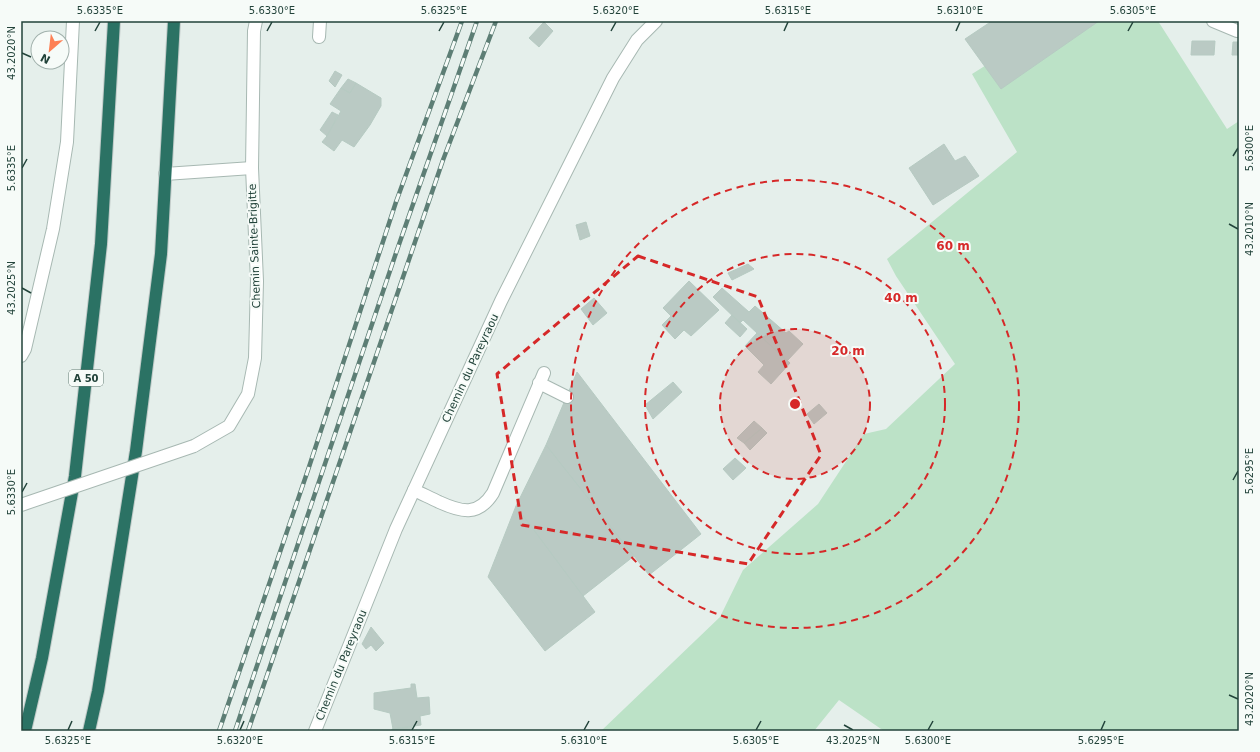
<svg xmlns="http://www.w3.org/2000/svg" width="1260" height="752" font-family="'DejaVu Sans',sans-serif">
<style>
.green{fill:#bce2c7}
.building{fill:#bacac4;stroke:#b6cac2}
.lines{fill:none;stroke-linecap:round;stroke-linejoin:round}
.service-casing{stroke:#a7b8b2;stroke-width:14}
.minor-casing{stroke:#a7b8b2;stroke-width:14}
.tertiary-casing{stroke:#a7b8b2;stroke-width:14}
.motorway-casing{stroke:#c1cac8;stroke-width:14}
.service{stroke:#fff;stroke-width:12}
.minor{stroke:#fff;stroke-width:12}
.tertiary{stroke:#fff;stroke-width:12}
.motorway{stroke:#2b7264;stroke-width:12}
.rail-casing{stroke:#5d7e75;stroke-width:4.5}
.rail{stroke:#f6fbf8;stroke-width:3;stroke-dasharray:9;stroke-linecap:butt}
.minor-bridge-casing{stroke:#a7b8b2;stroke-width:14;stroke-linecap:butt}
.minor-bridge{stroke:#fff;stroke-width:12}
.marked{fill:none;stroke:#d62828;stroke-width:3;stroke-dasharray:8 5;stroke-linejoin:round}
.ticks{fill:none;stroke:#22433a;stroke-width:1.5}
.ring{fill:none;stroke:#d62828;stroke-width:2;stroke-dasharray:7 5}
.labels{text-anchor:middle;stroke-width:4;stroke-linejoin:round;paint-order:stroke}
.shield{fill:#f6fbf8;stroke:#627a73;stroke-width:1}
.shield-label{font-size:10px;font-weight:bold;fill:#22433a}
.street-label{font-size:11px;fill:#22433a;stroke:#f6fbf8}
.centre{fill:#d62828;stroke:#f6fbf8;stroke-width:2}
.ring-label{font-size:12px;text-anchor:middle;font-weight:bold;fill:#d62828;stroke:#f6fbf8;stroke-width:4;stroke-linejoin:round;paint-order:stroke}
.neatline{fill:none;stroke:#22433a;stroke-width:1.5}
.ticks-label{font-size:10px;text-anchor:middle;fill:#22433a}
</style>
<rect width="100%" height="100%" fill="#e5efeb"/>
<path class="green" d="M1056,21H1158L1227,129L1239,121V731H884L839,700L814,731H601L720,617L743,570L818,504L864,434L886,429L955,364L896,276L887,259L1017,152L972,74Z"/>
<path class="building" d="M992,21H1099L1001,89L965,39Z
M544,22L553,31L539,47L529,38Z
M1192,41H1215L1214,55H1191Z
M1233,42H1239V55H1232Z
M335,71L342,75L335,87L329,81Z
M348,79L356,83L350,93L341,88Z
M356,83L381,98V106L370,125L354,147L342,140L334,151L322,142L327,136L341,111L330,104L341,88L350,93Z
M332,112L338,115L327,136L320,130Z
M944,144L955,161L965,156L979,176L933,205L909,168Z
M586,222L590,236L580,240L576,225Z
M748,264L754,269L732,280L728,273Z
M689,281L719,310L691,336L684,330L675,339L662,325L671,316L663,308Z
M722,288L749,312L755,306L786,333L789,331L803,344L787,361L743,320L740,323L713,297Z
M594,298L607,313L593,325L581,309Z
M732,315L747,329L740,337L725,323Z
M757,333L790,363L771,384L758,372L764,365L745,346Z
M577,372L701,534L649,575L546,445Z
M673,382L682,392L653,419L645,405Z
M819,404L827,413L814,424L807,414Z
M754,421L762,428L744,443L737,438Z
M762,428L767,433L750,450L744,443Z
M546,445L634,556L583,596L516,506Z
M735,458L746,468L733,480L723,469Z
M516,506L595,612L545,651L488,577Z
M371,627L384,643L376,651L371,645L366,649L362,644Z
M411,684H415L417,698L429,697L430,714L420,716L421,725L393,729L390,713L374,709V693L411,688Z
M412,727V731H392V729Z"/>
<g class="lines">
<g class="service-casing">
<path id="service" d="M1213,21L1237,31
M165,174L252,168
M539,383L567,397
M414,490C422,494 431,498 439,502C461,512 478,517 493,493L544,373"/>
</g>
<g class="minor-casing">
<path id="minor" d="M319,37L320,21
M21,356L25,349L53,229L67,142L73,21
M194,446L229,426L248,394L255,358L257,281L252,168L254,31L256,21"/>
</g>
<g class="tertiary-casing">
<path id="tertiary" d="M315,731L396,529L501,301L613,78L637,40L656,21"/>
</g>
<g class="motorway-casing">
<path id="motorway" d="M25,731L42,658L75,476L101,244L114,21
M89,731L98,691L136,451L161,254L174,21"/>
</g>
<use href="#service" class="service"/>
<use href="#minor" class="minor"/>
<use href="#tertiary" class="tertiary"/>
<use href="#motorway" class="motorway"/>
<g class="rail-casing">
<path id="rail" d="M219,731L309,467L396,202L462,21
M235,731L396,253L477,21
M248,731L443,160L496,21"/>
</g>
<use href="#rail" class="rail"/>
<g class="minor-bridge-casing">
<path id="minor-bridge" d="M21,505L194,446"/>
</g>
<use href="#minor-bridge" class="minor-bridge"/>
</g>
<path class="marked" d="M638,256L758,297L821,455L748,564L522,525L497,374Z"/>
<path class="ticks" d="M95,31L100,22M267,31L272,22M439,31L444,22M611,31L616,22M784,31L788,22M956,31L960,22M1128,31L1133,22M22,53L31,57M1233,156L1238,148M22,168L27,159M1229,224L1238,229M22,288L31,293M1233,480L1238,471M22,492L27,483M1229,695L1238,699M844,725L853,730M68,730L72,721M240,730L244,721M412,730L417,721M584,730L589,721M756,730L761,721M928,730L933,721M1101,730L1105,721"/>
<circle cx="795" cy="404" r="75" fill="#d62828" fill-opacity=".12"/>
<g class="ring">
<circle cx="795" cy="404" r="75"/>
<circle cx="795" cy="404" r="150"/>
<circle cx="795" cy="404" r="224"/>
</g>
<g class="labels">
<rect class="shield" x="69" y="370" width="34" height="16" rx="3"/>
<g class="shield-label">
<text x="86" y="382">A 50</text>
</g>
<g class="street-label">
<text transform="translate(254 246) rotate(-92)" y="4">Chemin Sainte-Brigitte</text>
<text transform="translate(470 368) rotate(-65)" y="4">Chemin du Pareyraou</text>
<text transform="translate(341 665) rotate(-68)" y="4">Chemin du Pareyraou</text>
</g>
</g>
<circle cx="795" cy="404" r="6" class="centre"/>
<g class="ring-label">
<text x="953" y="250">60 m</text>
<text x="901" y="302">40 m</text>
<text x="848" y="355">20 m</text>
</g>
<rect width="1260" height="752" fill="none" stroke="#f6fbf8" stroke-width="44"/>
<g transform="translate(50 50) rotate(208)"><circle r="19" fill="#f6fbf8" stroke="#a1b1ac"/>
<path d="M0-3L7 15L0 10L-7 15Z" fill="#fd8055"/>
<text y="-6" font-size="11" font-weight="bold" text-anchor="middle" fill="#22433a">N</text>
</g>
<rect x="22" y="22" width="1216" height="708" class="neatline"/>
<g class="ticks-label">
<text x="100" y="14">5.6335°E</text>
<text x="272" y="14">5.6330°E</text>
<text x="444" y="14">5.6325°E</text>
<text x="616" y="14">5.6320°E</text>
<text x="788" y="14">5.6315°E</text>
<text x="960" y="14">5.6310°E</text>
<text x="1133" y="14">5.6305°E</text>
<text transform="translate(11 53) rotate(-90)" y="4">43.2020°N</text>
<text transform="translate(1249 148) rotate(-90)" y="4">5.6300°E</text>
<text transform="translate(11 168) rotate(-90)" y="4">5.6335°E</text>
<text transform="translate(1249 229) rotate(-90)" y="4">43.2010°N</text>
<text transform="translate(11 288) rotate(-90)" y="4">43.2025°N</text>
<text transform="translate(1249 471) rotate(-90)" y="4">5.6295°E</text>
<text transform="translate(11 492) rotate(-90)" y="4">5.6330°E</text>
<text transform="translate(1249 699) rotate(-90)" y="4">43.2020°N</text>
<text x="68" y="744">5.6325°E</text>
<text x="240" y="744">5.6320°E</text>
<text x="412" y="744">5.6315°E</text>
<text x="584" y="744">5.6310°E</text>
<text x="756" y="744">5.6305°E</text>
<text x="853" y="744">43.2025°N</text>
<text x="928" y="744">5.6300°E</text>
<text x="1101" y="744">5.6295°E</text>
</g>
</svg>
